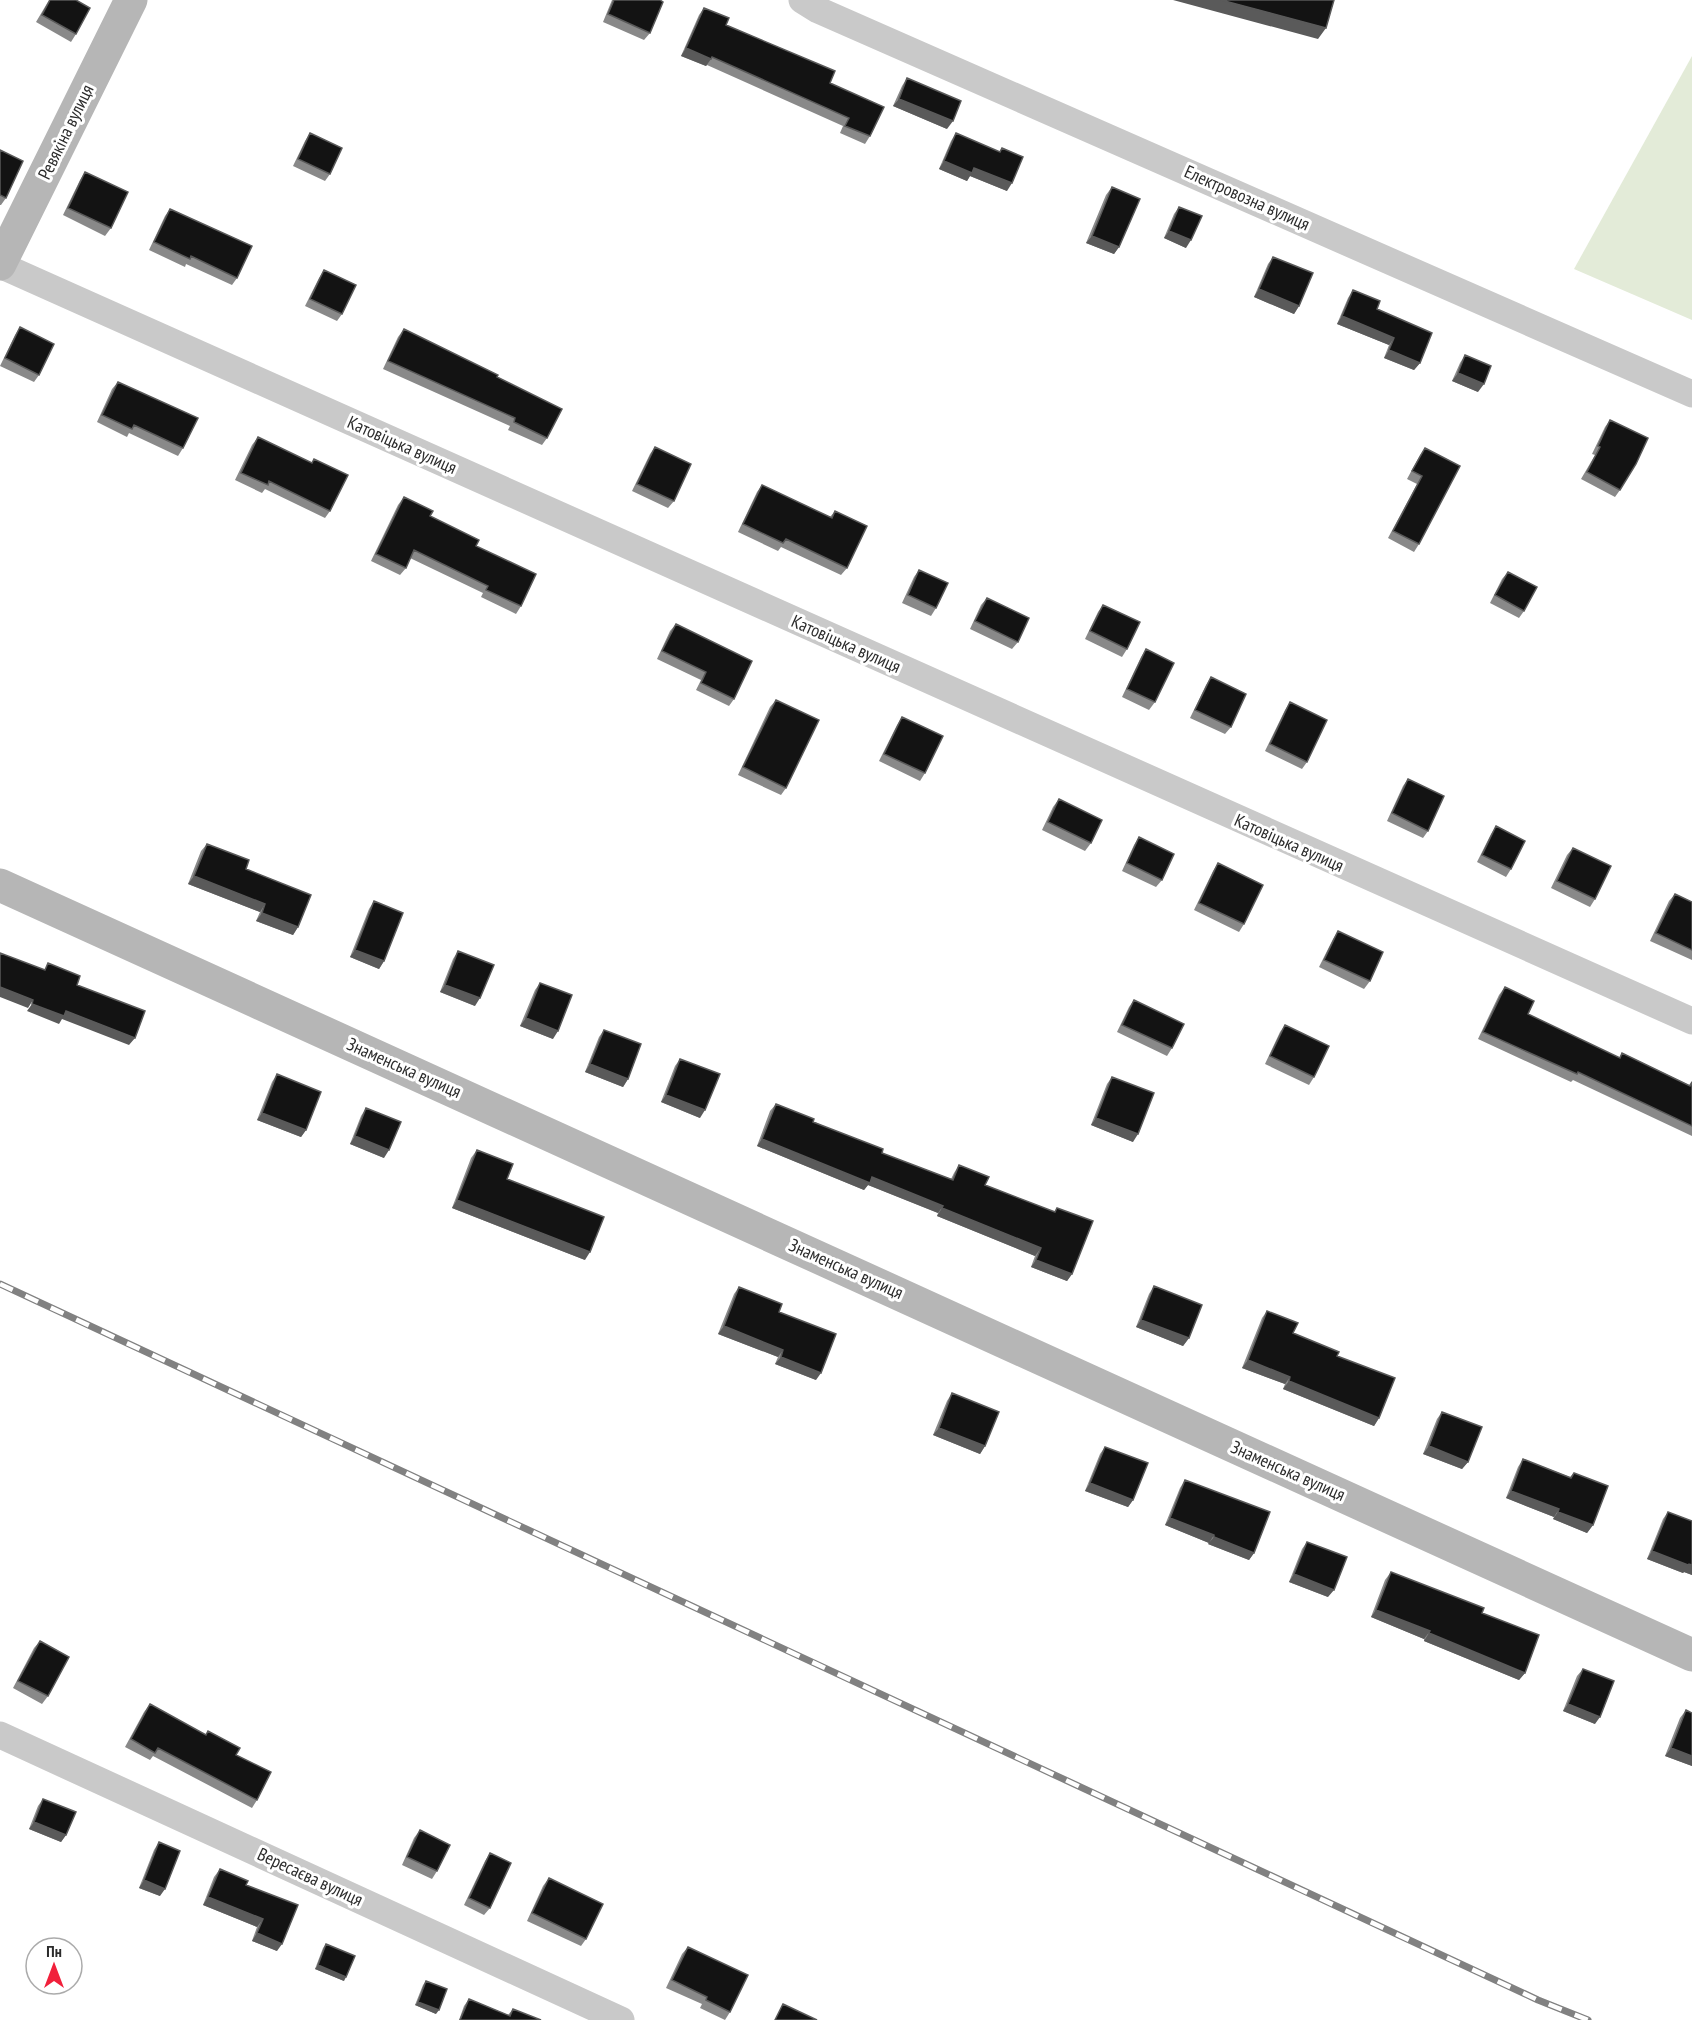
<svg xmlns="http://www.w3.org/2000/svg" width="1692" height="2020" font-family="'PT Sans Narrow',sans-serif">
<style>
.green{fill:#e3ebd8}
.lines{fill:none;stroke-linecap:round;stroke-linejoin:round}
.street{stroke:#c9c9c9;stroke-width:27}
.secondary{stroke:#b6b6b6;stroke-width:33}
.rail-casing{stroke:#818181;stroke-width:7}
.rail{stroke:#fff;stroke-width:4.5;stroke-dasharray:14;stroke-linecap:butt}
.wall{fill:#898989}
.shaded-wall{fill:#5a5a5a}
.building{fill:#131313;stroke:#5a5a5a;stroke-width:1.5}
.labels{text-anchor:middle;stroke-width:6;stroke-linejoin:round;paint-order:stroke}
.street-label{font-size:18px;fill:#2c2c2c;stroke:#fff}
</style>
<rect width="100%" height="100%" fill="#fff"/>
<path class="green" d="M1692,56V320L1574,269Z"/>
<g class="lines">
<path class="street" d="M802,0L818,10L1692,394
M0,265L1692,1021
M0,1735L621,2020"/>
<path class="secondary" d="M0,264L131,0
M0,885L1692,1655"/>
<g class="rail-casing">
<path id="rail" d="M0,1284L1538,2000L1588,2020"/>
</g>
<use href="#rail" class="rail"/>
</g>
<path class="wall" d="M49,0H76V34L71,42L36,22Z
M612,0H660L650,33L644,40L603,22Z
M704,8L726,25L830,83L870,136L865,144L840,133L843,126L707,65L706,66L681,56L699,15Z
M907,78L947,129L893,106L902,86Z
M310,133L330,174L325,181L293,166L305,141Z
M956,133L999,152L1002,148L1007,191L970,176L967,181L939,169L951,141Z
M0,150L6,198L1,205H0Z
M85,172L111,228L105,236L63,215L80,180Z
M1112,187L1119,247L1114,254L1086,243L1106,195Z
M1179,207L1186,248L1164,238L1174,214Z
M170,209L237,278L232,285L186,264L185,267L149,250L165,216Z
M1273,257L1299,306L1294,314L1254,297L1268,264Z
M324,270L342,314L337,321L305,306L319,278Z
M1353,290L1377,309L1420,363L1414,370L1384,358L1389,345L1337,324L1348,298Z
M20,327L39,375L34,382L0,366L15,335Z
M404,329L497,377L547,438L542,445L508,430L510,426L383,369L398,337Z
M1465,355L1478,392L1452,381L1460,363Z
M118,382L183,448L178,456L129,433L127,437L97,422L112,389Z
M1610,420L1620,490L1615,497L1581,479L1595,455L1592,454L1605,427Z
M258,437L312,463L314,459L330,511L325,518L265,489L262,493L235,480L252,445Z
M655,447L674,501L668,508L632,491L650,454Z
M1425,448L1419,544L1414,552L1388,538L1417,484L1407,479L1420,455Z
M762,485L830,517L835,511L847,568L841,575L781,547L778,551L738,532L757,492Z
M404,497L430,516L476,546L521,606L516,614L481,597L483,593L410,558L406,568L400,575L371,561L398,505Z
M919,570L936,608L931,616L902,603L914,577Z
M1508,572L1524,611L1519,618L1490,603L1502,579Z
M987,598L1018,642L1012,649L970,629L981,605Z
M1103,605L1127,649L1122,657L1085,639L1098,612Z
M676,624L734,699L729,706L696,690L701,680L657,659L670,631Z
M1146,649L1155,702L1149,710L1122,697L1141,657Z
M1211,677L1231,727L1225,734L1190,718L1206,685Z
M776,700L786,788L781,795L738,775L770,707Z
M1290,702L1307,762L1302,769L1265,751L1285,710Z
M902,717L925,773L920,781L879,761L897,725Z
M1408,779L1428,831L1423,838L1387,821L1403,786Z
M1059,799L1091,843L1085,851L1042,830L1053,807Z
M1496,826L1511,869L1506,877L1477,862L1491,834Z
M1139,837L1162,880L1156,887L1122,871L1134,845Z
M207,844L246,869L298,927L293,935L256,921L260,912L188,884L201,851Z
M1573,848L1595,899L1590,907L1551,888L1567,855Z
M1218,863L1244,924L1239,932L1194,910L1213,871Z
M1675,894L1692,902V960L1650,941L1669,901Z
M374,901L384,961L379,969L350,957L369,909Z
M1338,931L1370,981L1364,989L1319,967L1333,939Z
M458,951L475,1006L440,992L453,959Z
M540,983L553,1039L520,1026L535,990Z
M1505,987L1528,1014L1619,1058L1622,1053L1689,1085L1692,1081V1136L1573,1080L1571,1082L1478,1039L1499,995Z
M1134,1000L1172,1048L1167,1056L1117,1032L1129,1007Z
M1285,1025L1314,1077L1309,1085L1265,1064L1280,1032Z
M604,1030L628,1079L623,1087L585,1072L599,1037Z
M680,1059L700,1118L661,1102L675,1066Z
M277,1074L306,1130L301,1137L257,1120L272,1082Z
M1112,1077L1133,1142L1091,1125L1107,1084Z
M776,1104L882,1153L951,1179L954,1173L959,1165L985,1185L1054,1212L1057,1208L1072,1274L1067,1281L1031,1267L1035,1256L937,1216L938,1213L868,1185L864,1190L757,1146L770,1111Z
M366,1108L384,1158L350,1144L361,1116Z
M477,1150L507,1179L585,1260L452,1208L471,1158Z
M1154,1286L1189,1338L1183,1346L1136,1327L1149,1294Z
M739,1287L779,1312L816,1380L775,1364L778,1357L718,1334L734,1294Z
M1267,1311L1293,1333L1337,1356L1379,1418L1374,1426L1283,1389L1285,1384L1242,1368L1262,1318Z
M952,1393L985,1446L980,1454L933,1435L947,1401Z
M1442,1412L1468,1462L1462,1469L1423,1454L1437,1419Z
M1105,1447L1133,1500L1128,1507L1085,1491L1100,1454Z
M1523,1459L1570,1477L1574,1473L1593,1525L1587,1533L1553,1519L1554,1517L1506,1498L1518,1467Z
M1185,1480L1254,1553L1249,1560L1208,1544L1209,1543L1165,1525L1180,1488Z
M1668,1512L1692,1521V1575L1684,1572L1683,1573L1647,1559L1663,1519Z
M1307,1542L1328,1597L1289,1582L1302,1549Z
M1391,1572L1482,1613L1525,1673L1519,1680L1424,1641V1639L1371,1617L1385,1580Z
M40,1641L48,1696L42,1704L13,1688L34,1648Z
M1583,1669L1595,1724L1563,1711L1577,1676Z
M150,1704L205,1735L208,1731L257,1800L252,1808L153,1756L150,1760L125,1747L144,1712Z
M1686,1710L1692,1713V1766L1665,1756L1680,1718Z
M43,1799L66,1835L61,1842L29,1829L38,1806Z
M420,1830L437,1871L432,1879L402,1865L414,1838Z
M159,1842L160,1896L139,1888L154,1850Z
M490,1853V1908L484,1915L464,1905L485,1861Z
M220,1869L246,1885L277,1951L252,1941L257,1927L203,1905L214,1877Z
M549,1878L586,1939L581,1946L527,1921L543,1886Z
M326,1944L344,1981L315,1969L323,1948Z
M688,1947L730,2012L725,2020L700,2008L702,2004L666,1988L682,1954Z
M426,1981L436,2014L415,2005L423,1985Z
M469,1999L508,2015L513,2009L541,2020H459L464,2006Z"/>
<path class="shaded-wall" d="M1173,0H1221L1326,28L1318,39Z
M686,48L711,59L706,66L681,56Z
M899,99L953,121L947,129L893,106Z
M944,161L974,168L1012,183L1007,191L970,176L967,181L939,169Z
M1169,231L1191,240L1186,248L1164,238Z
M1092,236L1119,247L1114,254L1086,243Z
M1259,289L1299,306L1294,314L1254,297Z
M1342,316L1394,338L1389,345L1337,324Z
M1389,350L1420,363L1414,370L1384,358Z
M1458,373L1484,384L1478,392L1452,381Z
M194,876L265,904L260,912L188,884Z
M262,913L298,927L293,935L256,921Z
M355,950L384,961L379,969L350,957Z
M445,985L480,998L475,1006L440,992Z
M0,987L33,1000L28,1008L0,997Z
M32,1004L66,1011L135,1038L129,1045L62,1019L59,1024L27,1011Z
M526,1018L558,1031L553,1039L520,1026Z
M590,1064L628,1079L623,1087L585,1072Z
M666,1095L705,1110L700,1118L661,1102Z
M262,1113L306,1130L301,1137L257,1120Z
M1096,1118L1138,1134L1133,1142L1091,1125Z
M355,1136L389,1150L384,1158L350,1144Z
M762,1139L872,1177L943,1206L938,1213L868,1185L864,1190L757,1146Z
M457,1200L590,1252L585,1260L452,1208Z
M942,1208L1041,1248L1035,1256L937,1216Z
M1036,1260L1072,1274L1067,1281L1031,1267Z
M1141,1320L1189,1338L1183,1346L1136,1327Z
M724,1326L783,1350L778,1357L718,1334Z
M781,1357L821,1373L816,1380L775,1364Z
M1248,1360L1290,1377L1285,1384L1242,1368Z
M1289,1381L1379,1418L1374,1426L1283,1389Z
M939,1428L985,1446L980,1454L933,1435Z
M1429,1446L1468,1462L1462,1469L1423,1454Z
M1090,1483L1133,1500L1128,1507L1085,1491Z
M1511,1491L1559,1509L1554,1517L1506,1498Z
M1558,1512L1593,1525L1587,1533L1553,1519Z
M1170,1518L1214,1535L1209,1543L1165,1525Z
M1214,1537L1254,1553L1249,1560L1208,1544Z
M1652,1551L1692,1565V1575L1684,1572L1683,1573L1647,1559Z
M1294,1574L1334,1590L1328,1597L1289,1582Z
M1376,1610L1430,1631L1424,1639L1371,1617Z
M1429,1633L1525,1673L1519,1680L1424,1641Z
M1568,1704L1600,1717L1595,1724L1563,1711Z
M1671,1748L1692,1756V1766L1665,1756Z
M34,1822L66,1835L61,1842L29,1829Z
M144,1880L165,1889L160,1896L139,1888Z
M208,1897L263,1919L257,1927L203,1905Z
M257,1933L282,1944L277,1951L252,1941Z
M318,1965L346,1977L344,1981L315,1969Z
M418,2002L439,2010L436,2014L415,2005Z"/>
<path class="building" d="M50,0H76L90,8L76,34L42,15Z
M614,0H660L663,2L650,33L608,14Z
M1221,0H1334L1326,28Z
M704,8L729,18L726,25L835,71L830,83L884,107L870,136L845,126L849,118L712,57L711,59L686,48Z
M907,78L961,101L953,121L899,99Z
M310,133L342,148L330,174L298,159Z
M956,133L1000,152L1002,148L1023,157L1012,183L974,168L972,173L944,161Z
M0,150L23,161L6,198L0,195Z
M85,172L128,192L111,228L68,208Z
M1112,187L1140,199L1119,247L1092,236Z
M1179,207L1202,216L1191,240L1169,231Z
M170,209L252,246L237,278L191,256L190,259L154,242Z
M1273,257L1313,273L1299,306L1259,289Z
M324,270L356,285L342,314L310,299Z
M1353,290L1380,301L1377,309L1432,333L1420,363L1389,350L1394,338L1342,316Z
M20,327L54,344L39,375L5,358Z
M404,329L498,375L497,377L562,409L547,438L514,422L515,418L388,361Z
M1465,355L1491,366L1484,384L1458,373Z
M118,382L198,418L183,448L134,425L132,429L102,415Z
M1610,420L1648,438L1636,464L1620,490L1587,472L1600,447L1598,446Z
M258,437L312,463L314,459L348,475L330,511L269,481L268,485L241,473Z
M655,447L691,464L674,501L637,484Z
M1425,448L1460,466L1419,544L1393,531L1422,476L1412,471Z
M762,485L832,518L835,511L867,526L847,568L786,539L783,543L743,524Z
M404,497L433,511L430,516L479,540L476,546L536,574L521,606L486,590L488,586L414,550L406,568L376,554Z
M919,570L948,583L936,608L908,595Z
M1508,572L1537,587L1524,611L1495,595Z
M987,598L1029,618L1018,642L975,621Z
M1103,605L1140,622L1127,649L1090,631Z
M676,624L752,661L734,699L701,683L706,672L662,651Z
M1146,649L1174,663L1155,702L1127,689Z
M1211,677L1246,694L1231,727L1195,710Z
M776,700L819,720L786,788L743,767Z
M1290,702L1327,720L1307,762L1270,744Z
M902,717L943,736L925,773L884,754Z
M1408,779L1444,796L1428,831L1392,813Z
M1059,799L1102,820L1091,843L1048,822Z
M1496,826L1525,841L1511,869L1482,855Z
M1139,837L1174,854L1162,880L1127,863Z
M207,844L249,860L246,869L311,895L298,927L262,913L265,904L194,876Z
M1573,848L1611,866L1595,899L1557,881Z
M1218,863L1263,885L1244,924L1199,903Z
M1675,894L1692,902V950L1656,933Z
M374,901L403,913L384,961L355,950Z
M1338,931L1383,952L1370,981L1324,960Z
M458,951L494,965L480,998L445,985Z
M0,953L45,970L48,963L80,976L77,985L145,1011L135,1038L66,1011L64,1016L32,1004L33,1000L0,987Z
M540,983L572,995L558,1031L526,1018Z
M1505,987L1534,1001L1528,1014L1620,1058L1622,1053L1690,1086L1692,1082V1126L1578,1072L1577,1074L1483,1032Z
M1134,1000L1184,1024L1172,1048L1122,1025Z
M1285,1025L1329,1046L1314,1077L1270,1056Z
M604,1030L641,1044L628,1079L590,1064Z
M680,1059L720,1074L705,1110L666,1095Z
M277,1074L321,1092L306,1130L262,1113Z
M1112,1077L1154,1093L1138,1134L1096,1118Z
M776,1104L814,1119L813,1122L883,1149L882,1153L953,1180L959,1165L989,1177L985,1185L1055,1212L1057,1208L1093,1221L1072,1274L1036,1260L1041,1248L942,1208L943,1206L872,1177L870,1183L762,1139Z
M366,1108L401,1122L389,1150L355,1136Z
M477,1150L513,1164L507,1179L604,1217L590,1252L457,1200Z
M1154,1286L1202,1305L1189,1338L1141,1320Z
M739,1287L782,1304L779,1312L836,1334L821,1373L781,1357L783,1350L724,1326Z
M1267,1311L1298,1323L1293,1333L1339,1352L1337,1356L1395,1378L1379,1418L1289,1381L1290,1377L1248,1360Z
M952,1393L999,1412L985,1446L939,1428Z
M1442,1412L1482,1427L1468,1462L1429,1446Z
M1105,1447L1148,1463L1133,1500L1090,1483Z
M1523,1459L1571,1478L1574,1473L1608,1486L1593,1525L1558,1512L1559,1509L1511,1491Z
M1185,1480L1270,1512L1254,1553L1214,1537V1535L1170,1518Z
M1668,1512L1692,1521V1565L1689,1564L1688,1565L1652,1551Z
M1307,1542L1347,1557L1334,1590L1294,1574Z
M1391,1572L1484,1608L1482,1613L1539,1635L1525,1673L1429,1633L1430,1631L1376,1610Z
M40,1641L69,1657L48,1696L18,1681Z
M1583,1669L1614,1681L1600,1717L1568,1704Z
M150,1704L206,1735L208,1731L240,1748L236,1755L271,1772L257,1800L158,1748L155,1753L131,1739Z
M1686,1710L1692,1713V1756L1671,1748Z
M43,1799L76,1812L66,1835L34,1822Z
M420,1830L450,1845L437,1871L407,1857Z
M159,1842L180,1851L165,1889L144,1880Z
M490,1853L511,1863L490,1908L469,1898Z
M220,1869L248,1881L246,1885L298,1905L282,1944L257,1933L263,1919L208,1897Z
M549,1878L603,1904L586,1939L532,1913Z
M326,1944L355,1956L346,1977L318,1965Z
M688,1947L748,1975L730,2012L706,2000L707,1997L672,1980Z
M426,1981L447,1989L439,2010L418,2002Z
M469,1999L510,2016L513,2009L541,2020H460Z
M783,2004L817,2020H775Z"/>
<g class="labels">
<g class="street-label">
<text transform="translate(66 132) rotate(-64)" y="6">Ревякіна вулиця</text>
<text transform="translate(1247 198) rotate(24)" y="6">Електровозна вулиця</text>
<text transform="translate(402 445) rotate(24)" y="6">Катовіцька вулиця</text>
<text transform="translate(846 644) rotate(24)" y="6">Катовіцька вулиця</text>
<text transform="translate(1289 843) rotate(24)" y="6">Катовіцька вулиця</text>
<text transform="translate(404 1068) rotate(24)" y="6">Знаменська вулиця</text>
<text transform="translate(846 1269) rotate(24)" y="6">Знаменська вулиця</text>
<text transform="translate(1288 1471) rotate(24)" y="6">Знаменська вулиця</text>
<text transform="translate(310 1877) rotate(25)" y="6">Вересаєва вулиця</text>
</g>
</g>
<g transform="translate(54 1966)"><circle r="28" fill="#ffffff" stroke="#ababab" stroke-width="1.5"/>
<path d="M0-4.5L10 22L0 15L-10 22Z" fill="#f1203b"/>
<text y="-9" font-size="16" font-weight="bold" text-anchor="middle" fill="#2c2c2c">Пн</text>
</g>
</svg>
